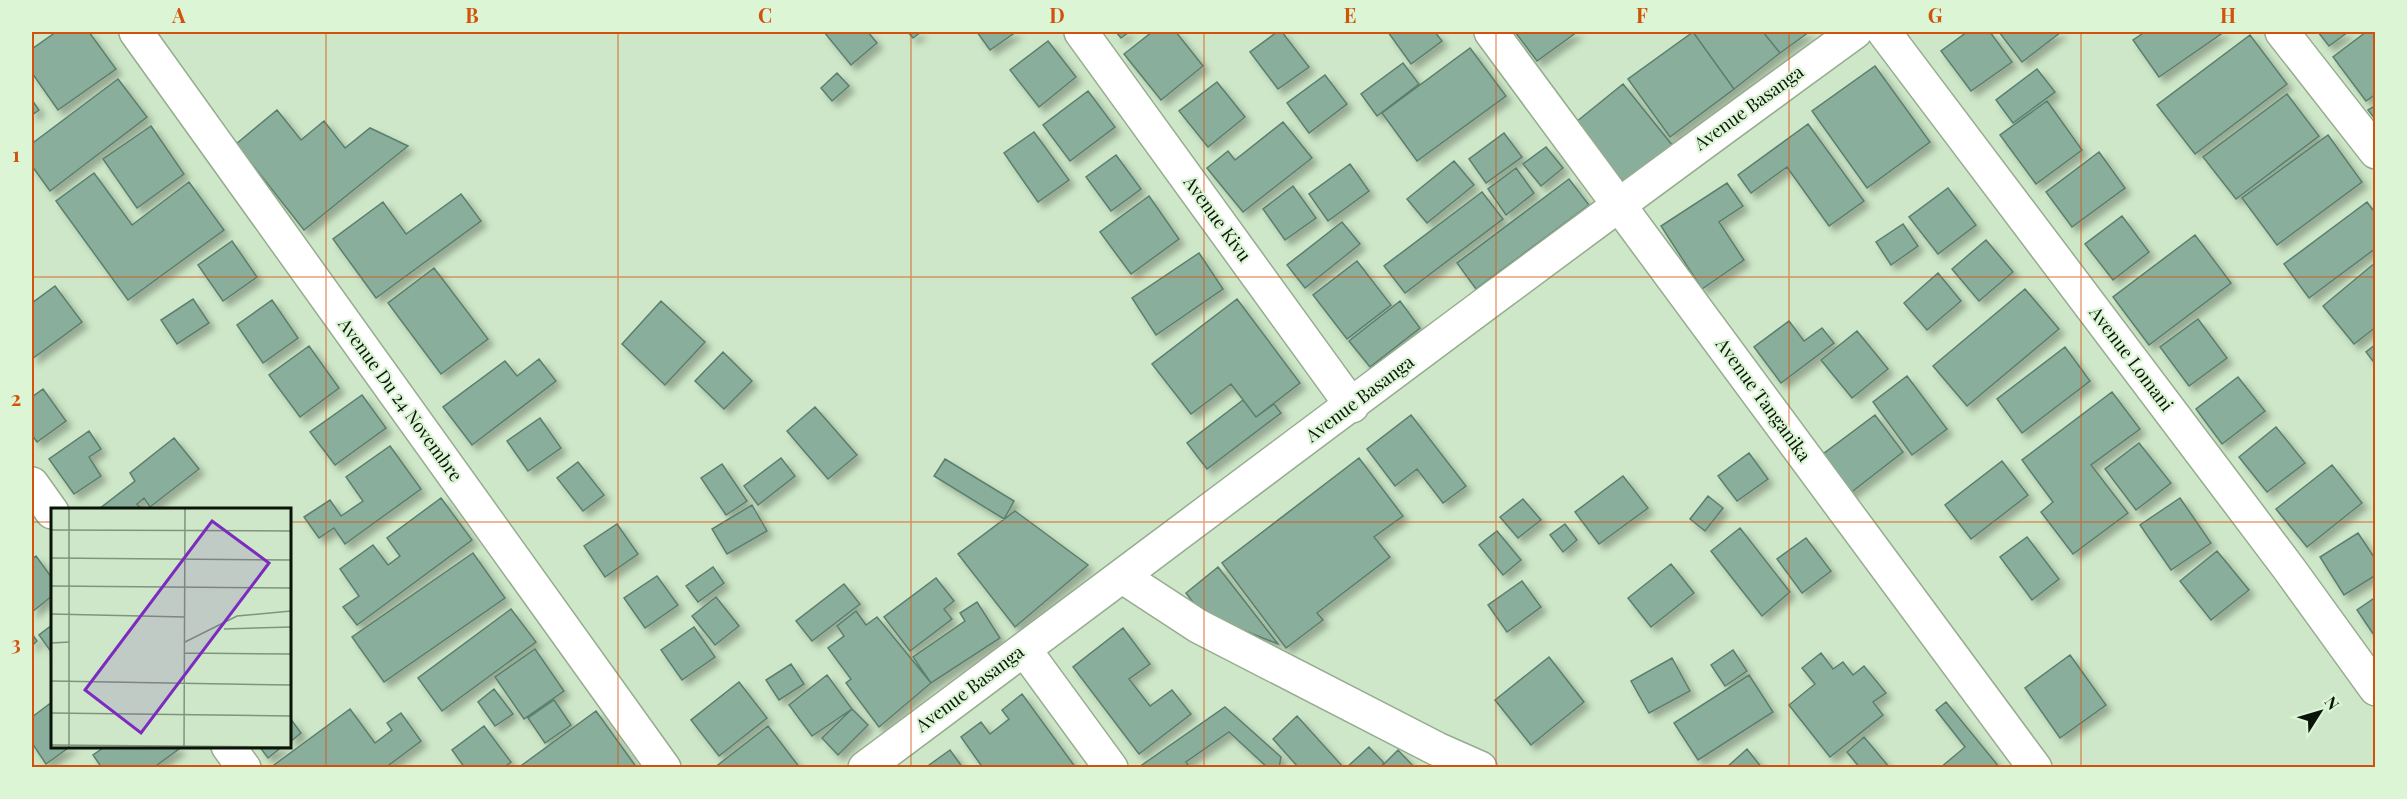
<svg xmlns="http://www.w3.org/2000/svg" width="2407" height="799" font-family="'Playfair Display',serif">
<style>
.building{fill:#89af9c;stroke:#5b7f6d;stroke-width:1.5;filter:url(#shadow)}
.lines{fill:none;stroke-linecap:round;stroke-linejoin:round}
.minor-casing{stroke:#95ac8e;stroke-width:36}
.minor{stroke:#fff;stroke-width:33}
.grid{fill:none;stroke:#d2520c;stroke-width:1.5;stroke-opacity:0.55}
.labels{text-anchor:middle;stroke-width:4.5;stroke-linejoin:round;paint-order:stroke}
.street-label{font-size:18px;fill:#0b1409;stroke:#dbf5d5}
.inset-road{fill:none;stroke:#80937c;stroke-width:1.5}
.view{fill:#7b2cbf;fill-opacity:0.15;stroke:#7b2cbf;stroke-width:3}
.inset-edge{fill:none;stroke:#0b1409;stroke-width:3}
.neatline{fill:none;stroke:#d2520c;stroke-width:2}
.grid-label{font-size:20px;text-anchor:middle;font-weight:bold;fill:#d2520c}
</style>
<defs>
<filter id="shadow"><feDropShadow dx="5.5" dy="5.5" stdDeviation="3" flood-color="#0004"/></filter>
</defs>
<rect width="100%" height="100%" fill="#cee7c8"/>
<path class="building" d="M56,32H89L116,69L58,110L32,73V49Z
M824,32H868L877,43L851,65Z
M908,32H921L913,38Z
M977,32H1016L990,50Z
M1116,32H1129L1121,38Z
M1152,32H1176L1203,66L1161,100L1124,54Z
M1277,32H1282L1309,67L1278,89L1250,52Z
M1388,32H1435L1442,41L1411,64Z
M1515,32H1577L1537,61Z
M1693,32H1763L1780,53L1734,89Z
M1693,32L1734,89L1670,137L1628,79Z
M1763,32H1809L1780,53Z
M1967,32H1990L2012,62L1971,91L1941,51Z
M1999,32H2061L2022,62Z
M2145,32H2224L2159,77L2133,40Z
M2318,32H2348L2329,46Z
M2366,32H2376V94L2366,101L2333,57Z
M2250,35L2287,84L2195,154L2157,105Z
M1048,41L1076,77L1039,107L1010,70Z
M1470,48L1506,96L1417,161L1382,113Z
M1403,63L1419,84L1377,116L1361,94Z
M1875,66L1930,142L1867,188L1812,111Z
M2037,69L2055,92L2013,123L1996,100Z
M837,73L849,86L832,101L821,88Z
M1325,75L1347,104L1309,133L1287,103Z
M118,79L147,117L50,191L32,166V139L34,142Z
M1217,82L1245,117L1208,147L1179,111Z
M1623,84L1673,146L1625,184L1576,122Z
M1088,91L1115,127L1070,161L1043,125Z
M2287,94L2319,136L2236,199L2203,157Z
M32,100L39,110L32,115Z
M2047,101L2082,150L2036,184L2000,135Z
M2376,105V120L2368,110Z
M277,110L301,140L324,121L345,148L370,128L408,146L304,230L236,144Z
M1283,122L1312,158L1243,212L1207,168L1228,151L1235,160Z
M1808,124L1864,201L1829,226L1787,167L1751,193L1738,175Z
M151,126L184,174L137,208L103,159Z
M1034,132L1069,180L1038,202L1004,153Z
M1504,133L1522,157L1486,183L1469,159Z
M2328,135L2362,182L2277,245L2242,198Z
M1546,147L1563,168L1541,186L1523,164Z
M2099,152L2125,188L2072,227L2046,192Z
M1116,155L1141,189L1111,211L1086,177Z
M1454,161L1474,185L1427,223L1407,199Z
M1350,164L1369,191L1328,221L1309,194Z
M1516,168L1534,193L1506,215L1488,189Z
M94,173L132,225L189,182L224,230L128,300L56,201Z
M1569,179L1589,205L1476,289L1457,263Z
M1727,183L1743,206L1719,222L1744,260L1702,289L1661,226Z
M1293,186L1316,218L1285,240L1263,209Z
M1948,188L1976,225L1938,254L1909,217Z
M1482,192L1503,219L1405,293L1384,266Z
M461,194L481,221L376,298L333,239L383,202L406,234Z
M1149,196L1179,239L1131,274L1100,232Z
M2367,202L2376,214V248L2309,298L2284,264Z
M2122,216L2149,252L2113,280L2085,244Z
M1342,222L1360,244L1305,288L1287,265Z
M1903,224L1918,246L1891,265L1876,242Z
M2195,235L2231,283L2149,345L2113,297Z
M1986,240L2013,272L1979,301L1952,269Z
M232,241L257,277L223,301L198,265Z
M1199,253L1223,289L1156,335L1132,298Z
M1357,261L1391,305L1347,339L1313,295Z
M2376,262V327L2354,344L2323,306Z
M434,268L488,339L441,374L388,303Z
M1938,273L1961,301L1927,330L1904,303Z
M55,286L82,322L32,359V303Z
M2025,289L2059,329L1967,406L1933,366Z
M193,299L209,323L177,344L161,320Z
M1237,299L1300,383L1256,417L1231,384L1191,414L1152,364Z
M272,300L298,338L263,363L237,325Z
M661,301L705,342L665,385L622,344Z
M1400,301L1420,328L1370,367L1349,341Z
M2198,319L2227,358L2189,386L2160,347Z
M1789,321L1804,341L1822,328L1834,343L1781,383L1754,347Z
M1857,331L1888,369L1852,398L1821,360Z
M2376,344V365L2366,352Z
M309,346L339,388L300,417L269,375Z
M2065,347L2090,381L2022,433L1997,399Z
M723,352L752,381L724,409L695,381Z
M539,359L556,381L472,445L443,407L505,361L517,376Z
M1907,376L1947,429L1912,455L1873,402Z
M2238,377L2265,411L2222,444L2196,409Z
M43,389L66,421L37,442L32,435V397Z
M2112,392L2140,429L2091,465L2128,513L2073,554L2041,512L2053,502L2022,460Z
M362,395L386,428L335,465L310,432Z
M1243,400L1256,417L1274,404L1281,413L1207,469L1187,443Z
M815,407L857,455L828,479L787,431Z
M1411,415L1466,486L1443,503L1417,469L1395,486L1367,449Z
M1875,415L1903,452L1840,501L1811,463Z
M540,418L561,448L528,471L507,441Z
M2276,427L2305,463L2267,492L2239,457Z
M89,431L101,449L89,457L101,476L74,494L49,459Z
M174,438L199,469L150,507L144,498L137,504L141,509H99L135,481L130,473Z
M2139,443L2171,483L2136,510L2105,469Z
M390,446L421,489L345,544L334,528L319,538L304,517L330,500L341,516L363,501L346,477Z
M1749,453L1768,479L1737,501L1718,476Z
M781,458L795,476L758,505L744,486Z
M1359,458L1403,516L1374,537L1390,557L1317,613L1323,620L1286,648L1222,563Z
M945,459L1014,501L1004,519L934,476Z
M2002,461L2028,495L1971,539L1945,505Z
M578,462L604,495L583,511L557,478Z
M722,464L747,501L726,515L701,478Z
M2332,465L2362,503L2307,547L2276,509Z
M1623,476L1648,508L1599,544L1575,512Z
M1708,496L1723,508L1705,531L1690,519Z
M441,498L472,540L357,625L343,607L359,596L340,569L373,545L388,565L400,556L387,538Z
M2180,498L2211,543L2171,570L2140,525Z
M1523,499L1541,520L1518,538L1500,517Z
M752,505L767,531L727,554L712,529Z
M1015,511L1088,565L1015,627L958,554Z
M617,524L638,554L605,577L584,546Z
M1565,524L1577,540L1563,552L1550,535Z
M1740,528L1790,592L1762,616L1711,551Z
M1497,531L1521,560L1503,575L1479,545Z
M2358,533L2376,560V575L2344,595L2320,557Z
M2027,537L2059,579L2032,600L2000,557Z
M1806,538L1831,571L1802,593L1777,559Z
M2217,551L2249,590L2211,620L2180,581Z
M473,553L505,598L384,682L352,637Z
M36,556L52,578V596L32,612V559Z
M1671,564L1694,593L1651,627L1628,598Z
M713,567L724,583L698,602L686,586Z
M1218,567L1278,644L1202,614L1186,593Z
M657,576L678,605L645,628L624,598Z
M936,578L954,601L944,609L952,619L910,651L884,617Z
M1522,581L1541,607L1507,632L1488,605Z
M844,584L860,604L812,641L796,621Z
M716,597L739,626L715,645L692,616Z
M2376,597V638L2357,610Z
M977,602L1000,638L931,683L913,657L965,621L960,613Z
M511,609L536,642L442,711L418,678Z
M856,611L866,625L877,617L931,683L879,727L846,683L851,679L828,648L844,636L837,626Z
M52,625V653L39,635Z
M694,627L715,657L682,680L661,650Z
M1123,628L1150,664L1129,679L1150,706L1172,690L1191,714L1139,754L1073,667Z
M32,634L37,641L32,646Z
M535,649L564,691L524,719L495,677Z
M1733,650L1747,671L1725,686L1711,665Z
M1821,653L1833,669L1843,662L1853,675L1864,666L1886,693L1873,702L1883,715L1830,757L1789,705L1815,684L1802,668Z
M2070,655L2106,705L2060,738L2025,688Z
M1549,657L1584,702L1531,745L1495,700Z
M1672,658L1690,691L1649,713L1631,681Z
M791,664L804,684L779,700L766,680Z
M827,675L852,709L812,736L789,705Z
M1749,675L1773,712L1698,760L1674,723Z
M739,682L767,718L719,756L691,720Z
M494,689L513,714L495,726L478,702Z
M1022,694L1076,768H983L961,737L981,722L990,734L1009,719L1002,710Z
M554,700L571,725L545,743L528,718Z
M52,702V746H71L46,764L32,743V717Z
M1946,702L2000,768H1940L1965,747L1936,710Z
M1225,707L1281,757L1279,768H1268L1229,732L1186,762L1190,768H1144L1142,765Z
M350,709L375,743L392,730L387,723L401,713L421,741L385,768H270Z
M852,709L868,725L838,755L822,738Z
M596,711L637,768H518Z
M1297,716L1344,768H1299L1273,739Z
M290,718L301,733L290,742Z
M484,726L511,762L503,768H465L452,750Z
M768,726L800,768H714Z
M1864,737L1890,768H1860L1847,752Z
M106,746H177L179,749L153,768H102L93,755Z
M259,746H283L268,758Z
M1369,747L1384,763L1380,768H1346Z
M1747,749L1762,768H1726Z
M950,750L963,768H925Z
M1398,750L1415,768H1380Z"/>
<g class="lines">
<g class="minor-casing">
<path id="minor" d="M136,32L664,768
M1081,32L1352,406
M1491,32L2035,768
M1884,32L2290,570L2376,689
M2282,32L2376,152
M32,484L52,512
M1123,577L1198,626L1437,749L1480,768
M1024,649L1111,768
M228,746L244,768
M865,768C1195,522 1523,273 1855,32"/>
</g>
<use href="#minor" class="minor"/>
</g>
<path class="grid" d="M326,32V768M618,32V768M911,32V768M1204,32V768M1496,32V768M1789,32V768M2081,32V768M32,277H2376M32,522H52M290,522H2376"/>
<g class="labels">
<g class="street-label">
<text transform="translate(1749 108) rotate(-36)" y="6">Avenue Basanga</text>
<text transform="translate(1217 219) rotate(54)" y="6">Avenue Kivu</text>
<text transform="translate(2131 359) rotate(53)" y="6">Avenue Lomani</text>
<text transform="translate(1360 399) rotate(-37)" y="6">Avenue Basanga</text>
<text transform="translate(400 400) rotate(54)" y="6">Avenue Du 24 Novembre</text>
<text transform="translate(1763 400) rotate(54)" y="6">Avenue Tanganika</text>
<text transform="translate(970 689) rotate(-37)" y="6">Avenue Basanga</text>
</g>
</g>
<g transform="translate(51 508)">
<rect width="240" height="240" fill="#cee7c8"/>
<path class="inset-road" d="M18,1V239M0,22L240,23M0,50L240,52M0,78L240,80M0,106L134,109M173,121L240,119M134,134L186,108L240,103M0,135L19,134M134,145L240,146M0,173L240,177M0,205L240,208M0,237L240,239M133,239L134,1"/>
<path class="view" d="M161,13L218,55L90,225L34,182Z"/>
<rect width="240" height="240" class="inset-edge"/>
</g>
<rect width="2407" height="799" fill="none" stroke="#dbf5d5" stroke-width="66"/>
<g transform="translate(2320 712) rotate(53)" stroke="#dbf5d5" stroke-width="4.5" paint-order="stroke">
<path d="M0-4.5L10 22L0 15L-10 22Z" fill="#0b1409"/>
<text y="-9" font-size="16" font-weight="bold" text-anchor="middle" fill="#0b1409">N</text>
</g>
<rect x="33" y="33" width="2341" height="733" class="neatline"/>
<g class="grid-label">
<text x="179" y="23">A</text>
<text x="472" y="23">B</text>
<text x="765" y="23">C</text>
<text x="1057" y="23">D</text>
<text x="1350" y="23">E</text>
<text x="1642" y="23">F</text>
<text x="1935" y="23">G</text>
<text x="2228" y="23">H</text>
<text x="16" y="162">1</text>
<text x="16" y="406">2</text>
<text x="16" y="651">3</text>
</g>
</svg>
